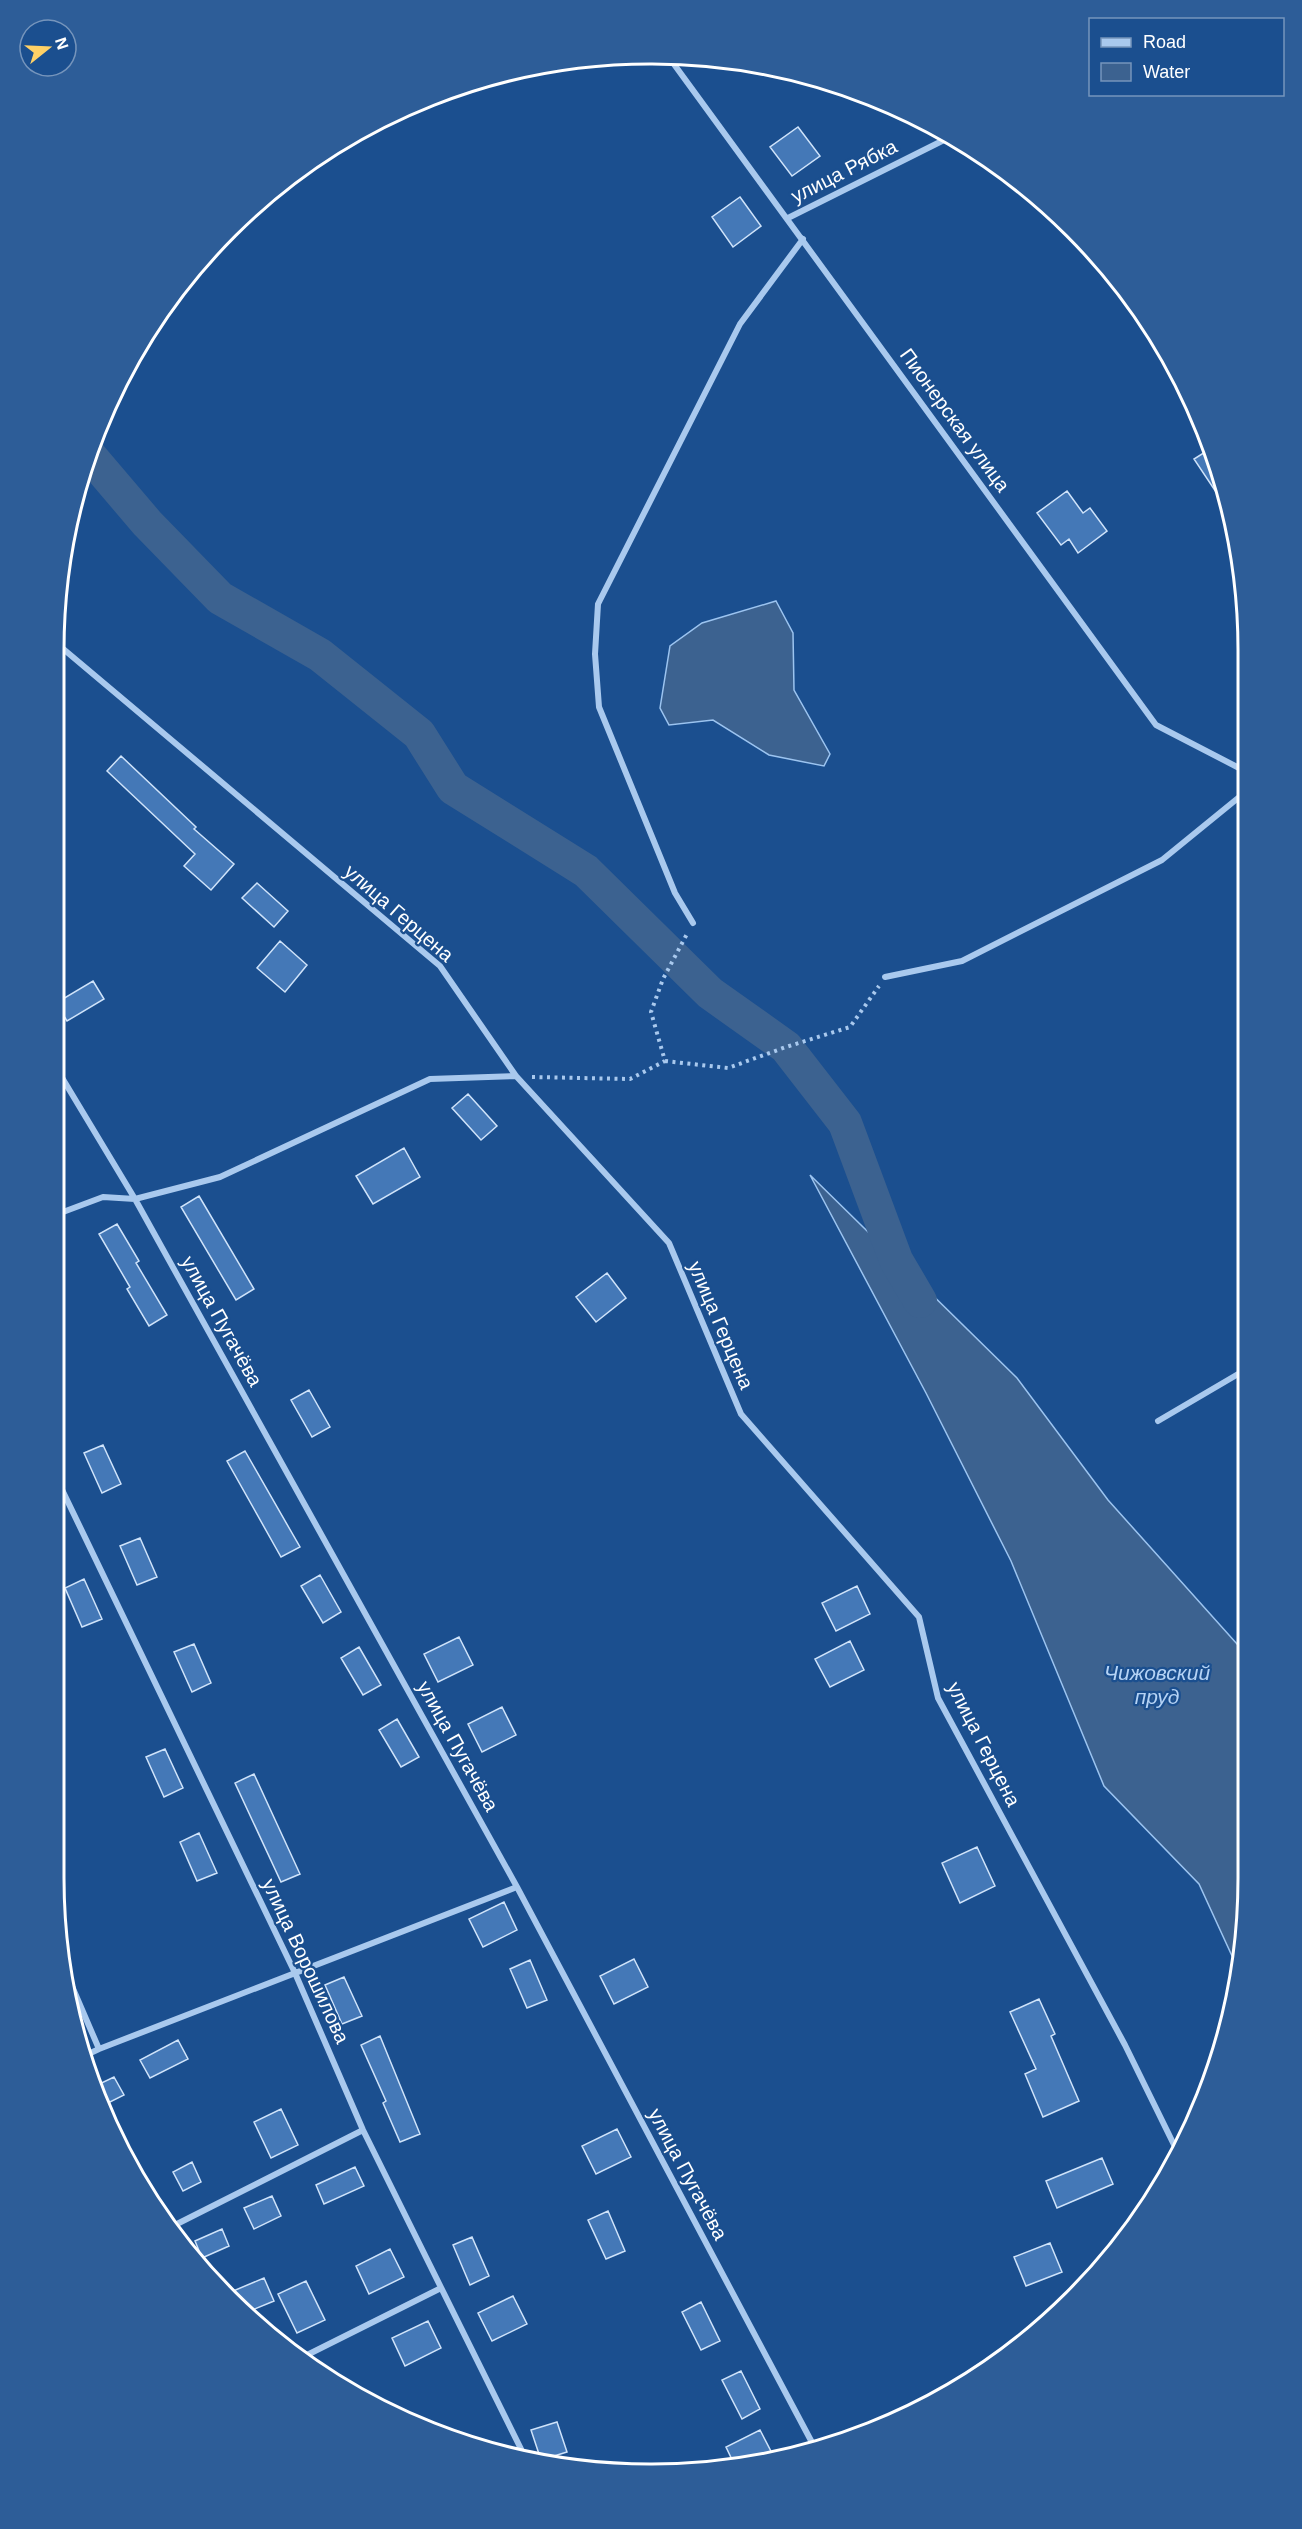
<svg xmlns="http://www.w3.org/2000/svg" width="1302" height="2529" font-family="Arial,sans-serif">
<style>
.water{fill:#3c6290;stroke:#9cc4f0;stroke-width:1.5}
.lines{fill:none;stroke-linecap:round;stroke-linejoin:round}
.river{stroke:#3c6290;stroke-width:34}
.building{fill:#4478b7;stroke:#cfe3fa;stroke-width:1.5}
.path{stroke:#a9c9ee;stroke-width:4;stroke-dasharray:3 4.5;stroke-linecap:butt}
.street{stroke:#a9c9ee;stroke-width:6}
.labels{text-anchor:middle;stroke-width:4.5;stroke-linejoin:round;paint-order:stroke}
.street-label{font-size:20px;fill:#fff;stroke:#1b4f8f}
.water-label{font-size:21px;font-style:italic;fill:#b5d3f5;stroke:#1b4f8f}
.rim{fill:none;stroke:#fff;stroke-width:3}
</style>
<rect width="100%" height="100%" fill="#1b4f8f"/>
<path class="water" d="M776,601L793,633L794,690L830,754L824,766L769,755L713,720L669,725L660,708L670,646L702,623Z
M810,1175L1017,1378L1108,1500L1246,1654L1247,1917L1238,1969L1199,1884L1104,1786L1011,1561L926,1393Z"/>
<g class="lines">
<path class="river" d="M90,456L147,523L220,598L320,655L419,734L453,788L586,871L710,993L786,1047L845,1123L896,1260L920,1301"/>
</g>
<path class="building" d="M798,127L820,156L792,176L770,147Z
M740,197L761,226L733,247L712,217Z
M1210,449L1222,497L1220,498L1194,459Z
M1067,491L1083,513L1090,508L1107,531L1078,553L1069,539L1061,545L1037,513Z
M121,756L196,827L194,829L234,864L211,890L184,866L195,854L107,771Z
M257,883L288,911L274,927L242,898Z
M280,941L307,965L285,992L257,968Z
M93,981L104,999L67,1021L56,1003Z
M468,1094L497,1126L481,1140L452,1108Z
M404,1148L420,1177L373,1204L356,1176Z
M199,1196L254,1289L236,1300L181,1207Z
M117,1224L139,1261L136,1263L167,1315L149,1326L127,1289L130,1287L99,1234Z
M607,1273L626,1298L596,1322L576,1297Z
M309,1390L330,1427L312,1437L291,1400Z
M103,1445L121,1484L102,1493L84,1453Z
M245,1451L300,1547L281,1557L227,1461Z
M140,1538L157,1577L137,1585L120,1546Z
M320,1575L341,1612L323,1623L301,1586Z
M84,1579L102,1619L82,1627L65,1588Z
M857,1586L870,1614L836,1631L822,1603Z
M459,1637L473,1665L438,1682L424,1654Z
M850,1641L864,1670L830,1687L815,1659Z
M194,1644L211,1683L192,1692L174,1652Z
M359,1647L381,1685L363,1695L341,1658Z
M502,1707L516,1735L482,1752L468,1724Z
M397,1719L419,1757L401,1767L379,1730Z
M165,1749L183,1788L164,1797L146,1757Z
M254,1774L300,1874L281,1882L235,1783Z
M199,1833L217,1873L197,1881L180,1842Z
M977,1847L995,1886L960,1903L942,1863Z
M504,1902L517,1930L483,1947L469,1919Z
M634,1959L648,1987L614,2004L600,1976Z
M530,1960L547,2000L527,2008L510,1969Z
M344,1977L362,2016L342,2024L325,1985Z
M1039,1999L1055,2034L1051,2036L1079,2101L1043,2117L1025,2074L1036,2069L1010,2012Z
M380,2036L420,2134L400,2142L383,2103L386,2101L361,2045Z
M178,2040L188,2059L150,2078L140,2060Z
M114,2077L124,2095L102,2106L93,2087Z
M281,2109L298,2145L271,2158L254,2122Z
M617,2129L631,2157L596,2174L582,2146Z
M1102,2158L1113,2184L1057,2208L1046,2181Z
M192,2162L201,2182L183,2191L173,2172Z
M355,2167L364,2186L324,2204L316,2185Z
M272,2196L281,2216L254,2229L244,2208Z
M608,2211L625,2251L606,2259L588,2220Z
M222,2229L229,2246L202,2258L195,2241Z
M472,2237L489,2276L470,2285L453,2245Z
M1050,2243L1062,2272L1026,2286L1014,2257Z
M390,2249L404,2277L369,2294L356,2266Z
M264,2278L274,2301L245,2313L226,2294Z
M306,2281L325,2320L297,2333L278,2294Z
M513,2296L527,2324L492,2341L478,2313Z
M701,2302L720,2341L701,2350L682,2312Z
M428,2321L441,2348L405,2366L392,2338Z
M741,2371L760,2409L742,2419L722,2380Z
M557,2422L567,2452L541,2460L531,2430Z
M760,2430L775,2459L736,2468L726,2447Z"/>
<g class="lines">
<path class="path" d="M665,1061L728,1068L786,1047L850,1027L879,986
M532,1077L630,1079L665,1061L651,1012L663,979L688,932"/>
<path class="street" d="M668,56L1156,725L1243,770
M788,218L948,138
M55,642L440,966L516,1076L669,1243L741,1414L919,1617L938,1698L1125,2045L1179,2155
M693,923L675,893L599,707L595,654L598,604L740,324L803,239
M885,977L962,961L1162,860L1243,794
M55,1066L135,1199L517,1887L816,2450
M55,1215L103,1197L135,1199L220,1177L430,1079L516,1076
M1158,1421L1245,1370
M54,1473L295,1973L363,2130L521,2449L508,2456
M62,1963L99,2049
M82,2057L99,2049L517,1887
M169,2228L363,2130
M301,2358L441,2288"/>
</g>
<g class="labels">
<g class="street-label">
<text transform="translate(844 171) rotate(-27)" y="7">улица Рябка</text>
<text transform="translate(955 420) rotate(54)" y="7">Пионерская улица</text>
<text transform="translate(399 913) rotate(41)" y="7">улица Герцена</text>
<text transform="translate(222 1321) rotate(61)" y="7">улица Пугачёва</text>
<text transform="translate(721 1325) rotate(67)" y="7">улица Герцена</text>
<text transform="translate(984 1744) rotate(63)" y="7">улица Герцена</text>
<text transform="translate(458 1746) rotate(61)" y="7">улица Пугачёва</text>
<text transform="translate(306 1961) rotate(65)" y="7">улица Ворошилова</text>
<text transform="translate(688 2174) rotate(62)" y="7">улица Пугачёва</text>
</g>
<g class="water-label">
<text x="1157" y="1680">Чижовский<tspan x="1157" dy="24">пруд</tspan></text>
</g>
</g>
<path d="M0 0H1302V2529H0ZM650 64H652A586 586 0 0 1 1238 650V1878A586 586 0 0 1 652 2464H650A586 586 0 0 1 64 1878V650A586 586 0 0 1 650 64Z" fill="#2d5d98" fill-rule="evenodd"/>
<path class="rim" d="M650 64H652A586 586 0 0 1 1238 650V1878A586 586 0 0 1 652 2464H650A586 586 0 0 1 64 1878V650A586 586 0 0 1 650 64Z"/>
<rect x="1089" y="18" width="195" height="78" fill="#1b4f8f" stroke="#7695bc" stroke-width="1.5"/>
<rect x="1101" y="38" width="30" height="9" fill="#a9c9ee" stroke="#7695bc" stroke-width="1.5"/>
<text x="1143" y="48" font-size="18" fill="#ffffff">Road</text>
<rect x="1101" y="63" width="30" height="18" fill="#3c6290" stroke="#7695bc" stroke-width="1.5"/>
<text x="1143" y="78" font-size="18" fill="#ffffff">Water</text>
<g transform="translate(48 48) rotate(72)"><circle r="28" fill="#1b4f8f" stroke="#7695bc" stroke-width="1.5"/>
<path d="M0-4.5L10 22L0 15L-10 22Z" fill="#ffd166"/>
<text y="-9" font-size="16" font-weight="bold" text-anchor="middle" fill="#ffffff">N</text>
</g>
</svg>
